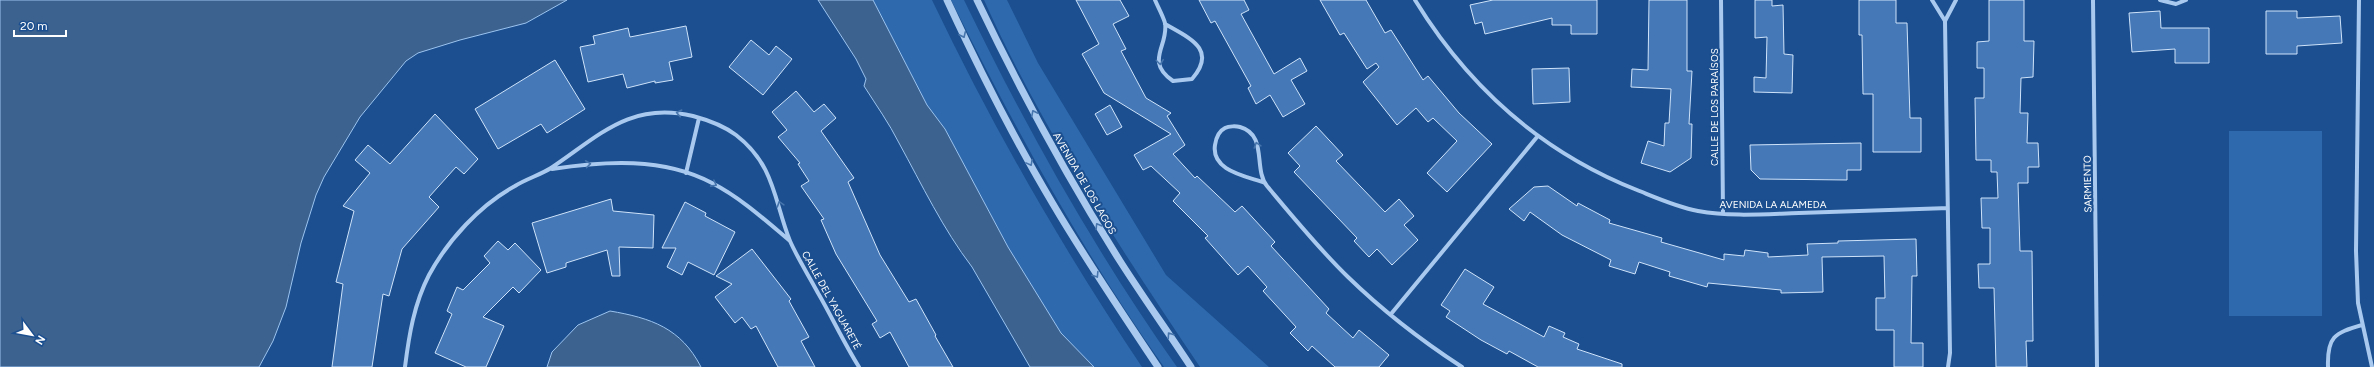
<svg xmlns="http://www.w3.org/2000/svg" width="2374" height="367" font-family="Figtree,sans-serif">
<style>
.green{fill:#2e69ad}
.water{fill:#3c6290;stroke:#9cc4f0}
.building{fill:#4478b7;stroke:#cfe3fa}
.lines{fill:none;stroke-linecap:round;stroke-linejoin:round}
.minor{stroke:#a9c9ee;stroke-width:4}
.tertiary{stroke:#a9c9ee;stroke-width:7}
.oneway{stroke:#4674ac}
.labels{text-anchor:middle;stroke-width:4;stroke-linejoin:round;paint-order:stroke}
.street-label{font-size:10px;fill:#fff;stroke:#1b4f8f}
</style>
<rect width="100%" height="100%" fill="#1b4f8f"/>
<path class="green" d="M873,0H932C993,128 1063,249 1142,367H1094L1061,333L1008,247L945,129L927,105Z
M951,0H964C1026,128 1095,251 1177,367H1164C1082,251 1014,127 951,0Z
M984,0H1007L1038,63L1166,275L1269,367H1200C1121,250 1042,129 984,0Z
M2229,131H2322V316H2229Z"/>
<path class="water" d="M0,0H567L526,23L460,40L418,53L406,61L360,117L324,177L316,195L301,243L286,307L273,341L259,367H0Z
M818,0H873L927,105L945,129L1008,247L1061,333L1094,367H1030L972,267C943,229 922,185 899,143C889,123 876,105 864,86L866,79L856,59Z
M610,311C651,318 681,328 701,367H547L552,352L578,325Z"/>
<path class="building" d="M1076,0H1120L1129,16L1113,24L1126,49L1121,51L1146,98L1171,113L1167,116L1185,145L1173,154L1195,178L1197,176L1235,212L1242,206L1275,242L1271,246L1329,309L1326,313L1353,338L1359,330L1389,355L1379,367H1335L1312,346L1308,351L1290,333L1296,327L1263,291L1267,287L1248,266L1238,275L1205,238L1208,236L1173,201L1180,193L1151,166L1143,170L1134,155L1171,134L1104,93L1082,54L1099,44Z
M1199,0H1244L1249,10L1241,14L1274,74L1300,58L1307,71L1291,80L1305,104L1283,117L1270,95L1256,104L1248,88L1251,86L1215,21L1211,23Z
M1320,0H1366L1385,33L1391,30L1423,80L1428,76L1459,113L1492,144L1447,192L1427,173L1457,141L1433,118L1428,122L1416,108L1397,125L1363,82L1379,67L1376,63L1367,69L1344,33L1340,35Z
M1493,0H1597V34H1571V25H1552V18L1485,34L1482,22L1475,24L1470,5Z
M1649,0H1687V71H1692L1689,124H1692L1691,158L1670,172L1641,163L1648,141L1664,146L1665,123H1669L1671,89L1631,87L1632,69L1648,70Z
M1755,0H1772V6L1783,5L1784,54L1793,55L1792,93L1754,92V77L1766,78L1767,37L1755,38Z
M1859,0H1896V23H1907L1910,118H1921V152H1873V94H1863L1862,35H1859Z
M1989,0H2024V41H2034L2033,77L2021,78L2020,113H2028L2027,143H2038L2039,167H2028V183H2018L2020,251H2032L2033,341H2026L2027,367H1996L1994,288H1979L1978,264H1990V228H1982L1981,198H1998L1997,172H1991V160H1976L1975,98H1984V68H1977V42L1989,41Z
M2160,11L2161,28H2209V63H2175V49L2132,52L2129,13Z
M2266,11H2297V18L2340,16L2342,43L2297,46V54H2266Z
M686,26L692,57L669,62L673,80L655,83V81L627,88L623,74L588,82L580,47L595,44L593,36L628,28L630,37Z
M751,40L769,55L776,46L792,59L763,95L729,67Z
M555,60L585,109L547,133L541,124L498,149L475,109Z
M1569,68L1570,102L1533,104L1532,69Z
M796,91L814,112L824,104L836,118L821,131L854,178L848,182L880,255L909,302L916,299L936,335L935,336L953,367H909L890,332L880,338L872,324L877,321L836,254L821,220L824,219L801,186L809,181L798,164L800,163L778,137L787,130L772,112Z
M1110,105L1122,127L1107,135L1095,114Z
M435,114L478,159L464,174L456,167L429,197L439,207L402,249L389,296L383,294L372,367H332L343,284L336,282L354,211L343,206L370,173L355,160L368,145L390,164Z
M1316,126L1343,155L1336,161L1385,212L1399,199L1414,216L1404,225L1418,240L1392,265L1377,249L1369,257L1354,241L1357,238L1294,172L1300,166L1288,153Z
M1861,143V170H1847V180L1760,179L1751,170L1750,145Z
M1548,186L1577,206L1578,203L1610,220L1609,223L1662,238L1661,242L1724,260V254L1744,256L1745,250L1768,253V257L1808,255L1807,244L1838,243V241L1916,239L1917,276H1912L1911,343H1923V367H1894V330H1876V298H1885L1884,256L1822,257L1823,292L1781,293V290L1708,283L1707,287L1669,276L1670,272L1639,262L1635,274L1609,266L1611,260L1562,235L1530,212L1524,221L1509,209L1534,187Z
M611,199L613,211L654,215L653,248L619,247L620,276H612L607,250L566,263V267L547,273L532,223Z
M685,202L706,213L705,216L735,232L714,275L688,262L682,275L667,267L676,248H662Z
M498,241L508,250L515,243L541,270L519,293L513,287L483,317L504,326L486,367H466L435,353L452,314L447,311L457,287L463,290L490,263L484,256Z
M752,249L791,299L789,301L809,337L801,341L815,367H778L756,326L751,329L742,317L735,323L715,297L732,284L716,276Z
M1465,269L1494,287L1483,304L1544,337L1549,326L1565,333L1563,337L1579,344L1577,349L1622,364V367H1538L1509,351L1507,354L1481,340L1446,317L1450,311L1441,305Z"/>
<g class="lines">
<path class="minor" d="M1155,0C1158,7 1163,16 1165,23C1169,46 1144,61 1173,81L1192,79C1218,49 1189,38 1165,24
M1415,0C1469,88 1541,152 1637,190C1657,198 1677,207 1698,211C1731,217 1766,214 1799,213C1849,211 1898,210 1947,208
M1721,0L1723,213
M1932,0L1945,21
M2093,0L2097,367
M2160,0L2176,4L2186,0
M2359,0L2356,251L2358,303L2372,367
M552,169C605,161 663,157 712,183C741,198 765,220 790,241
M686,173L699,118
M1265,183C1246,176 1211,171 1215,145C1216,138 1219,131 1225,128C1229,126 1236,126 1240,127C1268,135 1253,169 1267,186C1293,217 1319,249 1348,277C1383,311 1422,341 1462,367
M1391,314L1537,137
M405,367C409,335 414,304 429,275C448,240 480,205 515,186C526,179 540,175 551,168C599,136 630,101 693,116C708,120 724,126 736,135C775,165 774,201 790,241C798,259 809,276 818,293C832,317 844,343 859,367
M1948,367L1950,353L1945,21L1956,0
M2328,367C2327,337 2334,333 2362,325"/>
<path class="tertiary" d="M947,0C979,69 1014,139 1053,204C1086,260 1122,313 1158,367
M977,0C1020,90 1067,177 1120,261C1143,297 1168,332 1191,367"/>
</g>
<defs><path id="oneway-chevron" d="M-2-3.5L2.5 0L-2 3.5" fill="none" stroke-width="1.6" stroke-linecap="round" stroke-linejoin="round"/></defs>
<g class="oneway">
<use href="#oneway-chevron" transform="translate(963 35) rotate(65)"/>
<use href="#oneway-chevron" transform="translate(1160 62) rotate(83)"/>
<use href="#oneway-chevron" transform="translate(679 113) rotate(-167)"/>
<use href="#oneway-chevron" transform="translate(1034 113) rotate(-117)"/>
<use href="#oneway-chevron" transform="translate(1257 145) rotate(-107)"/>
<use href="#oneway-chevron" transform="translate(1030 163) rotate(62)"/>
<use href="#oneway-chevron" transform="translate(588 164) rotate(-8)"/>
<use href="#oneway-chevron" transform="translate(714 184) rotate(28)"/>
<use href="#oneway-chevron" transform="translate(780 204) rotate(-107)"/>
<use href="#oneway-chevron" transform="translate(1098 226) rotate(-121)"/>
<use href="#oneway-chevron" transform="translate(1096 275) rotate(58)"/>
<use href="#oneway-chevron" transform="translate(1170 335) rotate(-124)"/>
</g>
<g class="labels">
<g class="street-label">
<text transform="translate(1714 107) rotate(-90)" y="4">CALLE DE LOS PARAÍSOS</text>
<text transform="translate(1085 183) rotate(60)" y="4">AVENIDA DE LOS LAGOS</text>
<text transform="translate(2087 184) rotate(-91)" y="4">SARMIENTO</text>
<text x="1773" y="208">AVENIDA LA ALAMEDA</text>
<text transform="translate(832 300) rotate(61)" y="4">CALLE DEL YAGUARETÉ</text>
</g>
</g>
<g transform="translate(32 335) rotate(122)" stroke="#1b4f8f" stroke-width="3" paint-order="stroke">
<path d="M0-3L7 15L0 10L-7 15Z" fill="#ffffff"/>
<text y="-6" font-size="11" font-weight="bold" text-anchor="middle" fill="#ffffff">N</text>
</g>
<path d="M14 30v6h52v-6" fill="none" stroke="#ffffff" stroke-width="2"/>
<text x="20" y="30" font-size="12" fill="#ffffff" stroke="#1b4f8f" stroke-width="3" paint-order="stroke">20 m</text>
</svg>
